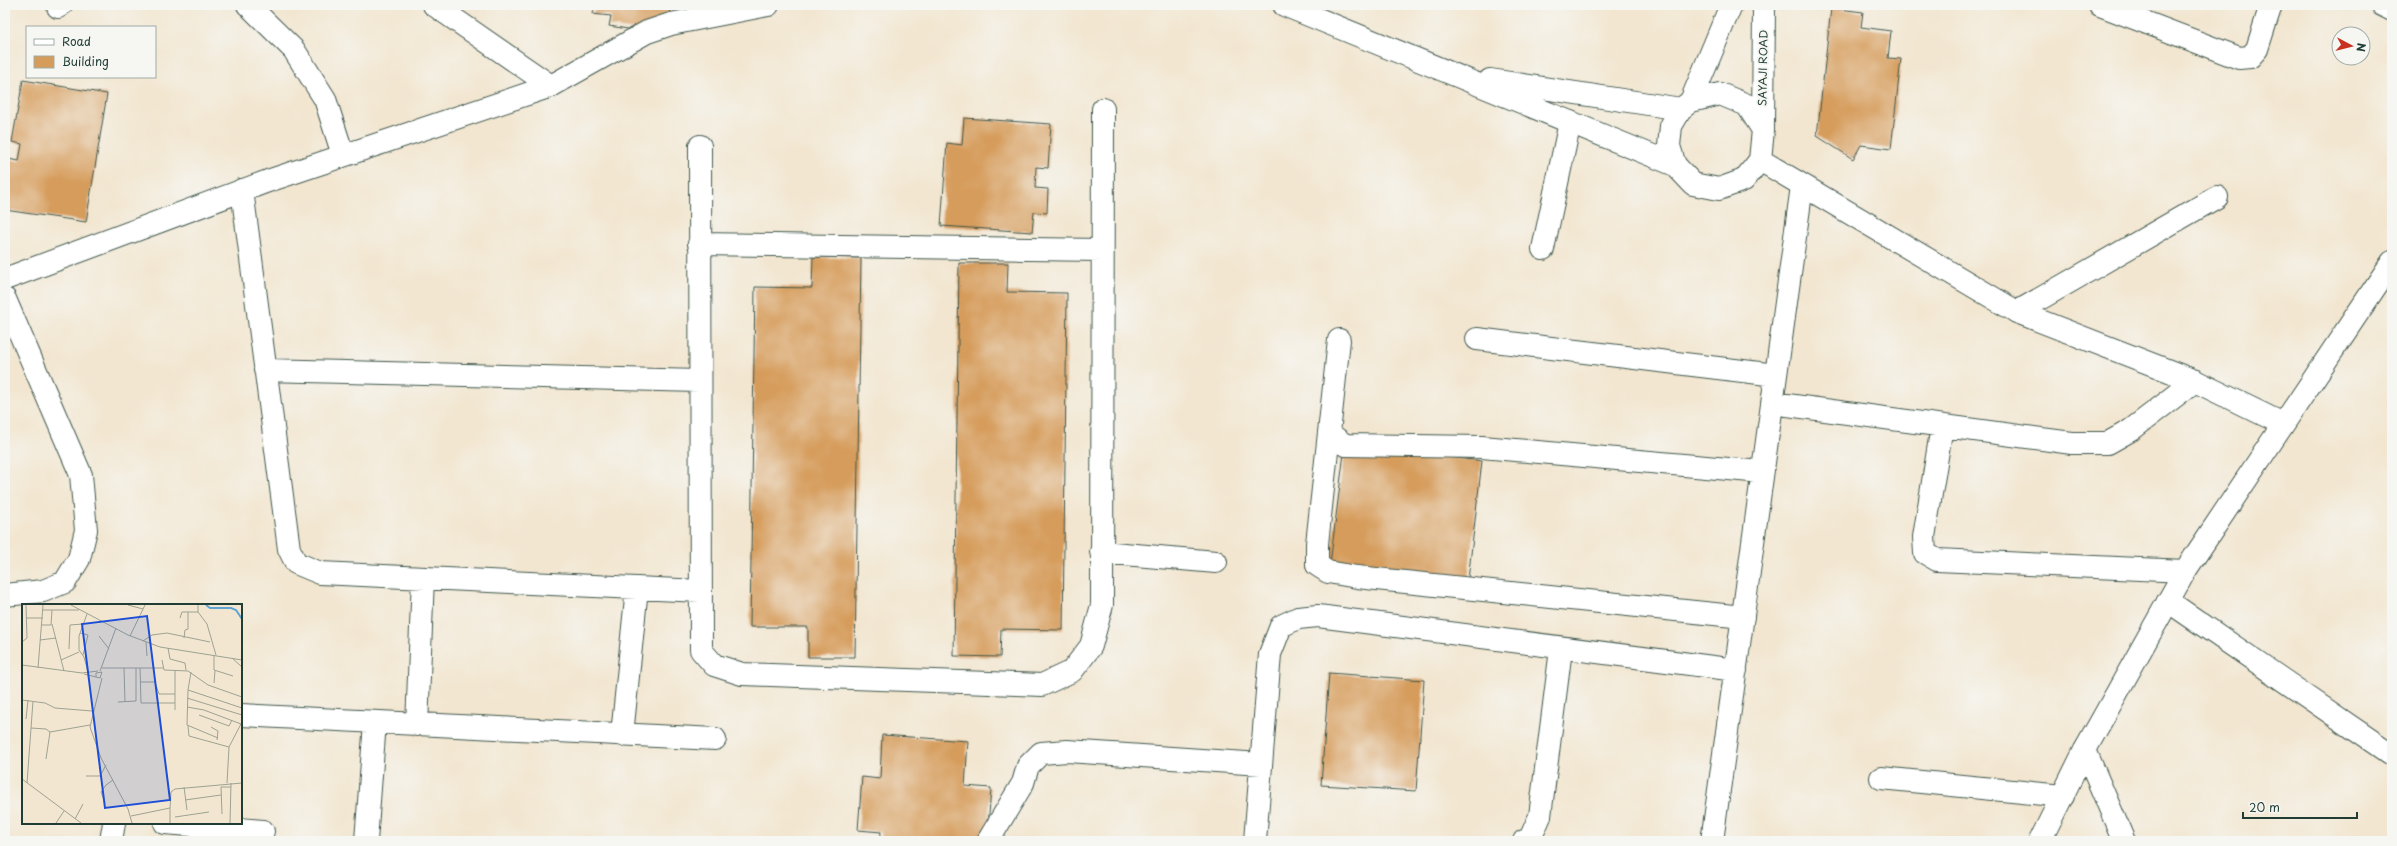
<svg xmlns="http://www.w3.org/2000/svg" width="2397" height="846" font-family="'Playpen Sans',sans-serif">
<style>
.building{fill:#d69c5b}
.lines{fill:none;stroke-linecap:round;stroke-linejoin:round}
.minor-casing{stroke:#3f564b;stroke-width:24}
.major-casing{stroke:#3f564b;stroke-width:24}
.minor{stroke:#fff;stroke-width:22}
.major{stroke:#fff;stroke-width:22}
.labels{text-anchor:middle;stroke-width:4;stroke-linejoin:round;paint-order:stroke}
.street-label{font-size:11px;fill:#1f3d34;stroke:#f6f6f2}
.inset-river{fill:none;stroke:#5fa4d4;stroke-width:2}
.inset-road{fill:none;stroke:#9ea292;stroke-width:1}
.view{fill:#1d4ed8;fill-opacity:0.15;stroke:#1d4ed8;stroke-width:2}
.inset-edge{fill:none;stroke:#1f3d34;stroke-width:2}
</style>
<rect width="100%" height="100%" fill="#f6f6f2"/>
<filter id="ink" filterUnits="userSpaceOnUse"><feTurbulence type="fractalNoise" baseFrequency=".025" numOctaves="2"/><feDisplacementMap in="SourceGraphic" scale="8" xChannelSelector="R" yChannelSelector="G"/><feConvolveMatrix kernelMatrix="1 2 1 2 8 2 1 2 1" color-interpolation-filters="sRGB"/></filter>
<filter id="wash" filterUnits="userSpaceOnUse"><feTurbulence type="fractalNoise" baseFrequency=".012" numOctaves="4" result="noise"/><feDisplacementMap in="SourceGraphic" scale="16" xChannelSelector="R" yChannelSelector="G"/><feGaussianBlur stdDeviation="0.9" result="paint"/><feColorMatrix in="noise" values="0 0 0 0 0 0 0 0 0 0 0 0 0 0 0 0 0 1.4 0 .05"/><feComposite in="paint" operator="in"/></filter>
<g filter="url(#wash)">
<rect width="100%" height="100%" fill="#f2e6d0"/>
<g id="blocks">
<path class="building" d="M595,5H669L671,24L647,32L609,26L611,16L593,14Z
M1831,8L1863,12L1861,27L1891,31L1888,58L1901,59L1891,149L1861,145L1853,159L1817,136Z
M23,80L107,94L86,222L5,210V176L8,159L19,161L22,144L12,142Z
M964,118L1051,124L1048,168L1036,167L1035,188L1048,189L1047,213L1034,212L1032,232L941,226L947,143L962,145Z
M813,257L861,258L855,657H808V627H750L755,287L812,288Z
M959,263H1008L1007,292L1067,293L1063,630L1001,629L1000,657L954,656Z
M1345,445L1482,461L1467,588L1329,572Z
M1329,673L1424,680L1416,791L1321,785Z
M882,735L968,741L965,786L991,788L987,841H880L881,832L858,830L862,777L880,779Z"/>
</g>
</g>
<g filter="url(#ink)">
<use href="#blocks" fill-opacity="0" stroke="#3f564b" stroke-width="1"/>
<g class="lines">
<g class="minor-casing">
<path id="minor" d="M248,5L294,50L325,99L343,155
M434,5L551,86
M2100,5L2239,58L2250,57L2257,49L2271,5
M2382,5L2392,10
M58,7L61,5
M700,146L701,650L714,665L742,674L1042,685L1072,671L1091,646L1102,605L1103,109
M242,190L289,549L296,563L320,573L700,591
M699,244L1102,250
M1543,249L1570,122
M5,299L81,475L86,530L79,559L65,582L43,591L5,595
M2017,312L2217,197
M1477,339L1776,375
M1339,340L1317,544V565L1328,572L1357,577L1743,617
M265,370L699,381
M1772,403L2072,443H2108L2131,430L2195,381
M1942,426L1924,537L1925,553L1937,560L2185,571
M1329,433L1345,445L1482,447L1762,472
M1101,552L1216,562
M2168,601L2392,755
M241,715L715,739
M417,725L423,578
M622,735L637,588
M2085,750L2124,841
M1881,778L2063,796
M165,823L263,831
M111,841L114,823
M366,841L375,722
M988,841L1023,783L1028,766L1041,753L1067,751L1261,764
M1255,841L1270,654L1281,626L1298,618L1318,616L1736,670
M1524,841L1530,839L1540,816L1561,649
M1712,841L1802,186"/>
</g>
<g class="major-casing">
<path id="major" d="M1284,5L1675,165
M1490,80L1681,109
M1691,101L1720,94L1747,105L1763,130L1760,160L1744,180L1719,189L1693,184L1675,165L1669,146L1671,126L1681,109L1691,101L1731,5
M1763,130L1764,5
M1760,160L2017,312L2195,381L2283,424
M5,279L268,181L551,86L647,32L671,24L768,5
M2040,841L2085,750L2185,571L2392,262"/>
</g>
<use href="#minor" class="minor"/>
<use href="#major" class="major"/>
</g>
</g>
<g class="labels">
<g class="street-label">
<text transform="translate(1763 68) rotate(-89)" y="4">SAYAJI ROAD</text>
</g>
</g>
<g transform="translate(22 604)">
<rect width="220" height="220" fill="#f2e6d0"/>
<path class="inset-river" d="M184,1L188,4H209L214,6L220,15"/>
<path class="inset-road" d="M49,1L106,31L138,43L220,56M106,1L121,5M176,1V8L185,20L194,51M21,6H57M65,10L57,32V46L62,53L66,68M4,14H21M158,14L160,8H176M30,20L42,67M20,21H29L30,6M58,29L66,31L61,51M77,32L87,45M108,32L123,1M162,34L163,26L166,25V8M18,36L34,34M121,37L130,31L145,29L188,38M0,38L5,34L4,1M124,38L125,52M146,44L148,55L163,59L164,66M47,45L48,21L61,20M192,51V66L211,72M210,54L220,63M39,56L57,48M140,56L142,66L166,67L186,81L220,93M0,61L60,69L76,67M16,64L21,1M80,64H141M102,64L103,98M118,64L119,99H153M153,66V106M78,67L94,24M169,68L166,86L165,121L196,134M62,70L78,74L80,68L74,69V73M80,74L68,123L79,154L106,205L110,219M118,78H133L137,90H153M192,79L193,67M166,86L220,104M165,94L220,111M0,96L23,99L33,104L70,107M96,98L114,97V64M165,103L182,106L219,120M177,111L207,122L210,116M4,115L6,96M166,122L167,132L207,143M189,123L196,127L195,136M9,124L24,125L28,128M24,155L28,128L68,121M64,172H78L84,161M0,175L59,219M5,179L11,97M205,179L207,143L220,118M162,183L165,206M163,196L199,191M83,199L79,188L84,181L91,176M200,210L199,183H209M109,212L148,204L149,188L153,185L220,179M153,213L187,208M53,215L61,200M34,219L42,207M148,219V204M208,219L209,179"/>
<path class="view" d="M125,12L148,196L83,204L60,20Z"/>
<rect width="220" height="220" class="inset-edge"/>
</g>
<rect width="2397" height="846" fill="none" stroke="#f6f6f2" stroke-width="20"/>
<rect x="26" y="26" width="130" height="52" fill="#f6f6f2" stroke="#a0aca6"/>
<rect x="34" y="39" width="20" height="6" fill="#ffffff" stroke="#a0aca6"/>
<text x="62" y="46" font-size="12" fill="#1f3d34">Road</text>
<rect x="34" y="56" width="20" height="12" fill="#d69c5b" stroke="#a0aca6"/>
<text x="62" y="66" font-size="12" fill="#1f3d34">Building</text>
<g transform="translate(2351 46) rotate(97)"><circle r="19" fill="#f6f6f2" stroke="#a0aca6"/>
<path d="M0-3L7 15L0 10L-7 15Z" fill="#c8321e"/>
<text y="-6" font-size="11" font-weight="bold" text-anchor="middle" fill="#1f3d34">N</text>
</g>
<path d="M2243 812v6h114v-6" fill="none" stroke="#1f3d34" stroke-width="2"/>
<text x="2249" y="812" font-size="12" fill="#1f3d34" stroke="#f6f6f2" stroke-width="3" paint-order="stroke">20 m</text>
</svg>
